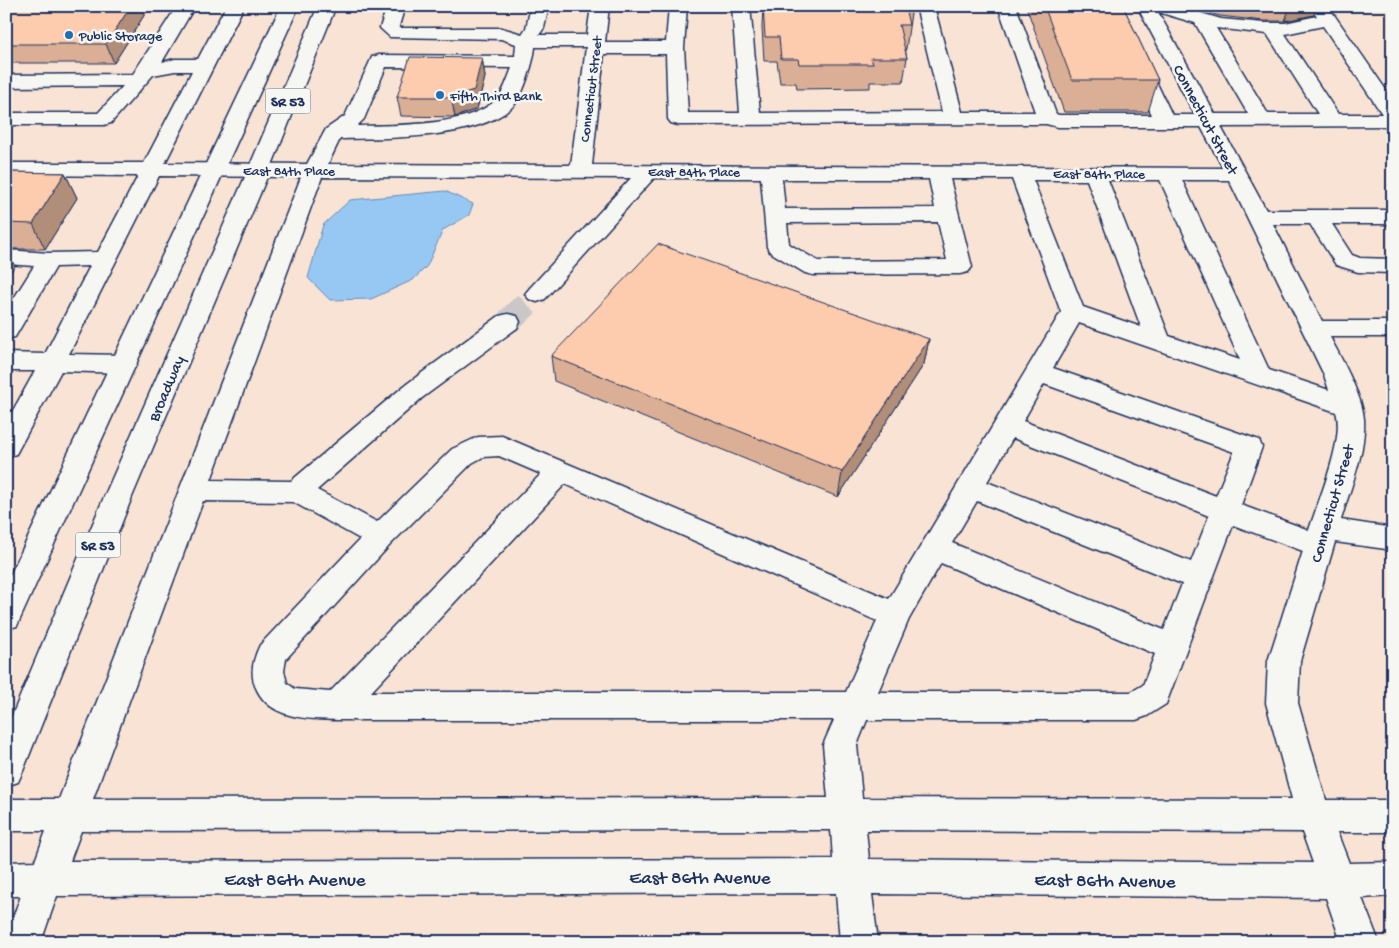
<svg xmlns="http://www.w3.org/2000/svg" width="1399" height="948" font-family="'Gochi Hand',sans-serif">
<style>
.built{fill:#f9e3d4}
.water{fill:#97c8f3;stroke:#658bb7}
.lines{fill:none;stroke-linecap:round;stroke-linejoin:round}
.minor-tunnel{stroke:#cbc7c9;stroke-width:26;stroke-dasharray:26 13;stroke-linecap:butt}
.minor-casing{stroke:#1b2f5e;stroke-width:3}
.major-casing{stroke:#1b2f5e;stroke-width:3}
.minor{fill:#f6f6f2;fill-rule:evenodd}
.major{fill:#f6f6f2;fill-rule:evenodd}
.wall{fill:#daaf95;stroke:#1b2f5e}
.shaded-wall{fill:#b18e79;stroke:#1b2f5e}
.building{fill:#fdcbad;stroke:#1b2f5e}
.poi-dot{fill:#1f6fb2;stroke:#f6f6f2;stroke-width:2}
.labels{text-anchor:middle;stroke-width:5;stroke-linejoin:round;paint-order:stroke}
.far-poi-label{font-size:14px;fill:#1b2f5e;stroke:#f6f6f2;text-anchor:start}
.far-street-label{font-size:14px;fill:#1b2f5e;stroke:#f6f6f2}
.shield{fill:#f6f6f2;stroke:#5d6b8a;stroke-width:1}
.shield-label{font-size:15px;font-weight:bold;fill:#1b2f5e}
.street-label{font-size:16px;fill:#1b2f5e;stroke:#f6f6f2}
.near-street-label{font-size:19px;fill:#1b2f5e;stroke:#f6f6f2}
</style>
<rect width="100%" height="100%" fill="#f7ede4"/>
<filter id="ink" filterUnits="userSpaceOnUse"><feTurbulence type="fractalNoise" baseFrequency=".02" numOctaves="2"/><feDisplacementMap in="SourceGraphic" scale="10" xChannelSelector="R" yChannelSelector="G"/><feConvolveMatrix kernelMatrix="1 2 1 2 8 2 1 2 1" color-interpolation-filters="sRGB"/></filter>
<g filter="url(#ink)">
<path class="built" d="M6,6H1393V942H6Z"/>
<path class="water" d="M445,191L473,204L469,215L443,230L427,266L413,280L371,299L330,300L308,278L323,225L350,200Z"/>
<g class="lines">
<path class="minor-tunnel" d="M508,322L537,294"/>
<g class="minor-casing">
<path id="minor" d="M177,6H195L162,62L175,59H198L226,6H244L165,163L307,164L326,129L345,116L372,57L379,55L515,56L516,44L501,39L390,37L380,28L387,6H405L399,26L400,28H502L522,34L526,28L531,6H549L544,28L539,35H587L591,6H609L605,42H666L669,6H687L684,48L688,113H740L732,6H750L760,113L942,112L916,6H934L962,112H1035L998,6H1016L1056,114L1059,115H1152L1102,6H1120L1172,115H1195L1137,6H1177L1221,19L1264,23H1285L1317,16L1310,6H1328L1393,100V126L1221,127L1266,210H1393V224H1332L1352,255L1360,258L1393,259V273L1358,272L1336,265L1310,224H1273L1322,321H1393V337H1330C1341,358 1363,397 1364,419C1366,453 1350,488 1341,520L1393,528V550L1335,542L1300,661L1298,703L1326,800H1393V832H1337L1349,863L1393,862V896L1362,898L1379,942H1341L1326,898L872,894L878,942H840L836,893L57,896L41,942H6V935L21,896H6V862L35,861L46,831H6V799H59L301,177L159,176L69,354L124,355L133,358L137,364L133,370L124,373L61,371L16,454L6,457V423L35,371H6V353L45,354L90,266L56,267L15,337L6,339V311L34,266L6,264V250L49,253L98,252L138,176L6,175V163H144L192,71H175L153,75L111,123L104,125H6V113H98L123,86L6,87V75L133,74ZM1158,12L1195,23L1248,114H1215ZM1323,26L1382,114H1338L1285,34ZM1216,28L1267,34L1318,114H1268ZM535,47H586L571,165L328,164L340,139C385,138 483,140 515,104C524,93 534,61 535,47ZM604,54H666L668,119L671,123L678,125L1046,124L1058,127H1201L1223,168L592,165ZM386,67L512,68C508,77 504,92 497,99C469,127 395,125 357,126L364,119ZM322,177L631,178L529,289L525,294L529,299L537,302L545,299L654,178H761L767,247L770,252L805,273L813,275L960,274L968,272L972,267L950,179H1012L1061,312L889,599L502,436L478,437L452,449L377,522L317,490L422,398L517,328L520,322L517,316L508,314L499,316L404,386L291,481L211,480ZM782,179H929L935,208L785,209ZM1033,180H1087L1141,327L1083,307ZM1108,180H1160L1240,360L1169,336ZM1182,180H1229L1324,375L1329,390L1269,370ZM938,222L947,260L818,261L789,244L787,223ZM1079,323L1336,412C1345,439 1318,501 1309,530L1241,505L1262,447L1259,440L1053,368ZM1044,384L1234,452L1216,496L1023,421ZM1013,438L1209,516L1191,562L987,482ZM499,456L541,474L330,692L295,689L287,683L284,671L286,659L390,545L472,463L483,457ZM565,484L877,621L846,692H371ZM203,501L293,502L360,539L260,645C253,659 249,675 257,690C271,719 308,719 337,720H834L823,745L828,798L93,799ZM977,501L1182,584L1164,630L952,543ZM1233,525L1303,551L1268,661L1266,703L1292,799L862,798L857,745L867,720H1136L1147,716L1166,704ZM941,563L1155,654L1143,685L1131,692H878L909,619ZM831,830L833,859L70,861L81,831ZM866,830L1302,832L1313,863L869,859Z"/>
</g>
<g class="major-casing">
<path id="major" d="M281,6H299L21,617L17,626L6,629V584Z
M318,6H336L270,170L132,497L23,771L18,782L6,786V730L104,497L248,170Z"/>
</g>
<use href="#minor" class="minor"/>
<use href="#major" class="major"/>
</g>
<path class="wall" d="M6,6H150L114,63H6Z
M763,6H912L906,49H905L907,58L903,82H870V88L797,89L796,83H780L777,61H764L762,27Z
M1026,6H1123L1158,80L1148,112H1064Z
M1196,6H1317L1314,15L1285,21H1264L1220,16L1200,10Z
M482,58L485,77L477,109L455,117L401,116L397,97Z
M6,172L65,173L77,198L45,249H6Z
M929,339L924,364L838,497L554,381L551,356Z"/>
<path class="shaded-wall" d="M131,6H150L114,63L106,44Z
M1290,6H1317L1314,15L1285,21Z
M482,58L485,77L477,109L455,117L451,97Z
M65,173L77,198L45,249L33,224Z
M6,251L15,266L6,280Z
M929,339L924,364L838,497L842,472Z"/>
<path class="building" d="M6,6H131L106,44H6Z
M763,6H912L905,7L909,25H899L907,58H871L873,64H799L798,59H781L779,37H765Z
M1044,6H1123L1158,80H1072Z
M410,57L482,58L474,90L451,97H397Z
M6,172L65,173L33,224L6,223Z
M658,244L929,339L842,472L551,356Z"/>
</g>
<g class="poi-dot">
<circle cx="69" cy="35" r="5"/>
<circle cx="440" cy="95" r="5"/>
</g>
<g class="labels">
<g class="far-poi-label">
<text x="79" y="40">Public Storage</text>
<text x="450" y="100">Fifth Third Bank</text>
</g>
<g class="far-street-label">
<text transform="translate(590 89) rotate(-83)" y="5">Connecticut Street</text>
<text x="289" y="175">East 84th Place</text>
<text x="694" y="176">East 84th Place</text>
<text x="1099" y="178">East 84th Place</text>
</g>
<g class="shield">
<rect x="265.5" y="88.5" width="45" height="25" rx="4"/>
<rect x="75.5" y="532.5" width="45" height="25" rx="4"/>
</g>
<g class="shield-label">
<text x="288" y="106">SR 53</text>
<text x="98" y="550">SR 53</text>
</g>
<g class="street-label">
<text transform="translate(1207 119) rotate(62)" y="6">Connecticut Street</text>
<text transform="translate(165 388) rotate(-67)" y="6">Broadway</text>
<text transform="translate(1331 503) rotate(-74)" y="6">Connecticut Street</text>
</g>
<g class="near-street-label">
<text x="700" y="883">East 86th Avenue</text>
<text x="295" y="885">East 86th Avenue</text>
<text transform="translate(1105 879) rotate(1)" y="7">East 86th Avenue</text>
</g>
</g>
<rect width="1399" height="948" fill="none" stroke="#f6f6f2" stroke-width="25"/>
<rect x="12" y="12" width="1374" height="923" fill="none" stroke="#1b2f5e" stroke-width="2" filter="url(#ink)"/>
</svg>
